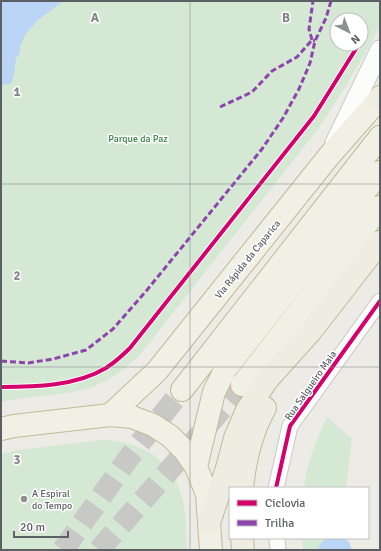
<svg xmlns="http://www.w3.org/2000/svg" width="381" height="551" font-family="Signika,sans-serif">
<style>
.green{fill:#d4e8d4;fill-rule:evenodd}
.water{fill:#bad5f6}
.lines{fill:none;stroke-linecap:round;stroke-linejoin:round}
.trunk-tunnel{stroke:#c8c8c6;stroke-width:22;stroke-dasharray:22 11;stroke-linecap:butt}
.minor-casing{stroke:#c7c7c7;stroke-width:17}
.tertiary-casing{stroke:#c7c7c7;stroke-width:21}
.trunk-casing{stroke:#c3ba94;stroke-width:24}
.motorway-casing{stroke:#c3ba94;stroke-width:24}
.minor{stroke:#fcfcfb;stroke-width:15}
.tertiary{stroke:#fcfcfb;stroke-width:19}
.trunk{stroke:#f1f0e4;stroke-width:22}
.motorway{stroke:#efede1;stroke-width:22}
.quiet{stroke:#8e44ad;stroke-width:3;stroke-dasharray:6 3;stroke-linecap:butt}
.cycleway-casing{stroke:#fff;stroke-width:6}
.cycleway{stroke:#d6006c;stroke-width:4}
.grid{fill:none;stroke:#848689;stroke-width:1;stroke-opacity:0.55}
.poi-dot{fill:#8e9092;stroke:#fff;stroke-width:1.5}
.labels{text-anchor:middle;stroke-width:3;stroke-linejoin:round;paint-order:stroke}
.park-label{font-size:10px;fill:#358242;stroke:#fff}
.street-label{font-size:10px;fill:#5c5f64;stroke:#fff}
.poi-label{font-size:10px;fill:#5c5f64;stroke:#fff;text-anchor:start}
.grid-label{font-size:13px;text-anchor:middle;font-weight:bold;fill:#848689;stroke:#fff;stroke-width:3;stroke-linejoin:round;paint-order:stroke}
</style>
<rect width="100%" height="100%" fill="#ecebe6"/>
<path class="green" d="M1,1H380V27L346,86L318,129L139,356C122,372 102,386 78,391C53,396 26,396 1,402ZM337,20H361V44H337Z
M327,417L352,439L346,488H304C307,463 316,440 327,417Z
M102,440C145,441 177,462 184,507C187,521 186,536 187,550H1V454L18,450Z
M302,538H327L321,543L318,550H303Z"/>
<path class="water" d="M1,1H63L37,21L25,35L20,47V53L16,58L14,75L11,84L1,85Z
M327,538H344L349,542L352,550H318L321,543Z"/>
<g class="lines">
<path class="trunk-tunnel" d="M63,550L133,452L182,390
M99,550L174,465L242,385"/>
<g class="minor-casing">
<path id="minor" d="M276,488L290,426L380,301
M277,538L278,550"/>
</g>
<g class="tertiary-casing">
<path id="tertiary" d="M335,143L380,50"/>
</g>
<g class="trunk-casing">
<path id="trunk" d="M242,385L380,207
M182,390L380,137
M110,415L157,371L329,156L380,98
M1,429L14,426L110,415L132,417L153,425L170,436L185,451L196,467L207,494L211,550
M196,467L214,392L225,370L380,172"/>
</g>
<g class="motorway-casing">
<path id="motorway" d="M379,98L380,97
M242,488C245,460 251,433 265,408
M209,523L228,465L235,438L247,410L267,380L311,331L380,242
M242,538L243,550"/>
</g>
<use href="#minor" class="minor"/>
<use href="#tertiary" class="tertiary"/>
<use href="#trunk" class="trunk"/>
<use href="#motorway" class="motorway"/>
<path class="quiet" d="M312,40L309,29L313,1
M220,107L252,92L272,71L297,57L312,40L315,41
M1,361L28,363L53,359L86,350L113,329L147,290L262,149L283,118L299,89L310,63L315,41L326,18L331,1"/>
<g class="cycleway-casing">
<path id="cycleway" d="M1,387C35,387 76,386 106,368C115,362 123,355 130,348L314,116L359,44
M276,488L290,426L380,301"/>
</g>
<use href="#cycleway" class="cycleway"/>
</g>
<path class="grid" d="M190,1V550M1,184H380M1,367H380"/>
<circle class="poi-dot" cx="24" cy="499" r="4"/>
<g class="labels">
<g class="park-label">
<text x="138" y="142">Parque da Paz</text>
</g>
<g class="street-label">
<text transform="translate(247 259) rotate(-51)" y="4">Via Rápida da Caparica</text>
<text transform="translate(310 385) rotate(-55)" y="4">Rua Salgueiro Maia</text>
</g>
<g class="poi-label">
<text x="32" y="497">A Espiral<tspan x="32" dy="12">do Tempo</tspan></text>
</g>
</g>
<g class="grid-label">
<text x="95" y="22">A</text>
<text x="286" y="22">B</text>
<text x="17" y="96">1</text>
<text x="17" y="280">2</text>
<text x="17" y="464">3</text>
</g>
<rect width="381" height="551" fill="none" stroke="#5c5f64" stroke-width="4"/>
<rect x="229" y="487" width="140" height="52" fill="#ffffff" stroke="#bebfc1"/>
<rect x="237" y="500" width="20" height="6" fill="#d6006c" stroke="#bebfc1"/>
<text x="265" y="507" font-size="12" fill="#5c5f64">Ciclovia</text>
<rect x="237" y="520" width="20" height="6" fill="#8e44ad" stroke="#bebfc1"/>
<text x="265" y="527" font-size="12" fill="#5c5f64">Trilha</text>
<g transform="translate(349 32) rotate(138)"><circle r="19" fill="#ffffff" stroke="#bebfc1"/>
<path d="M0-3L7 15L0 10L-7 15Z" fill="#8e9092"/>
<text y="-6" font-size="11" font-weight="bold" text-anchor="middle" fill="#5c5f64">N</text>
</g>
<path d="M14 531v6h54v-6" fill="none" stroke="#5c5f64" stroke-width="2"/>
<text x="20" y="531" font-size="12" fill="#5c5f64" stroke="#ffffff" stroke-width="3" paint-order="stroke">20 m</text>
</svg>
